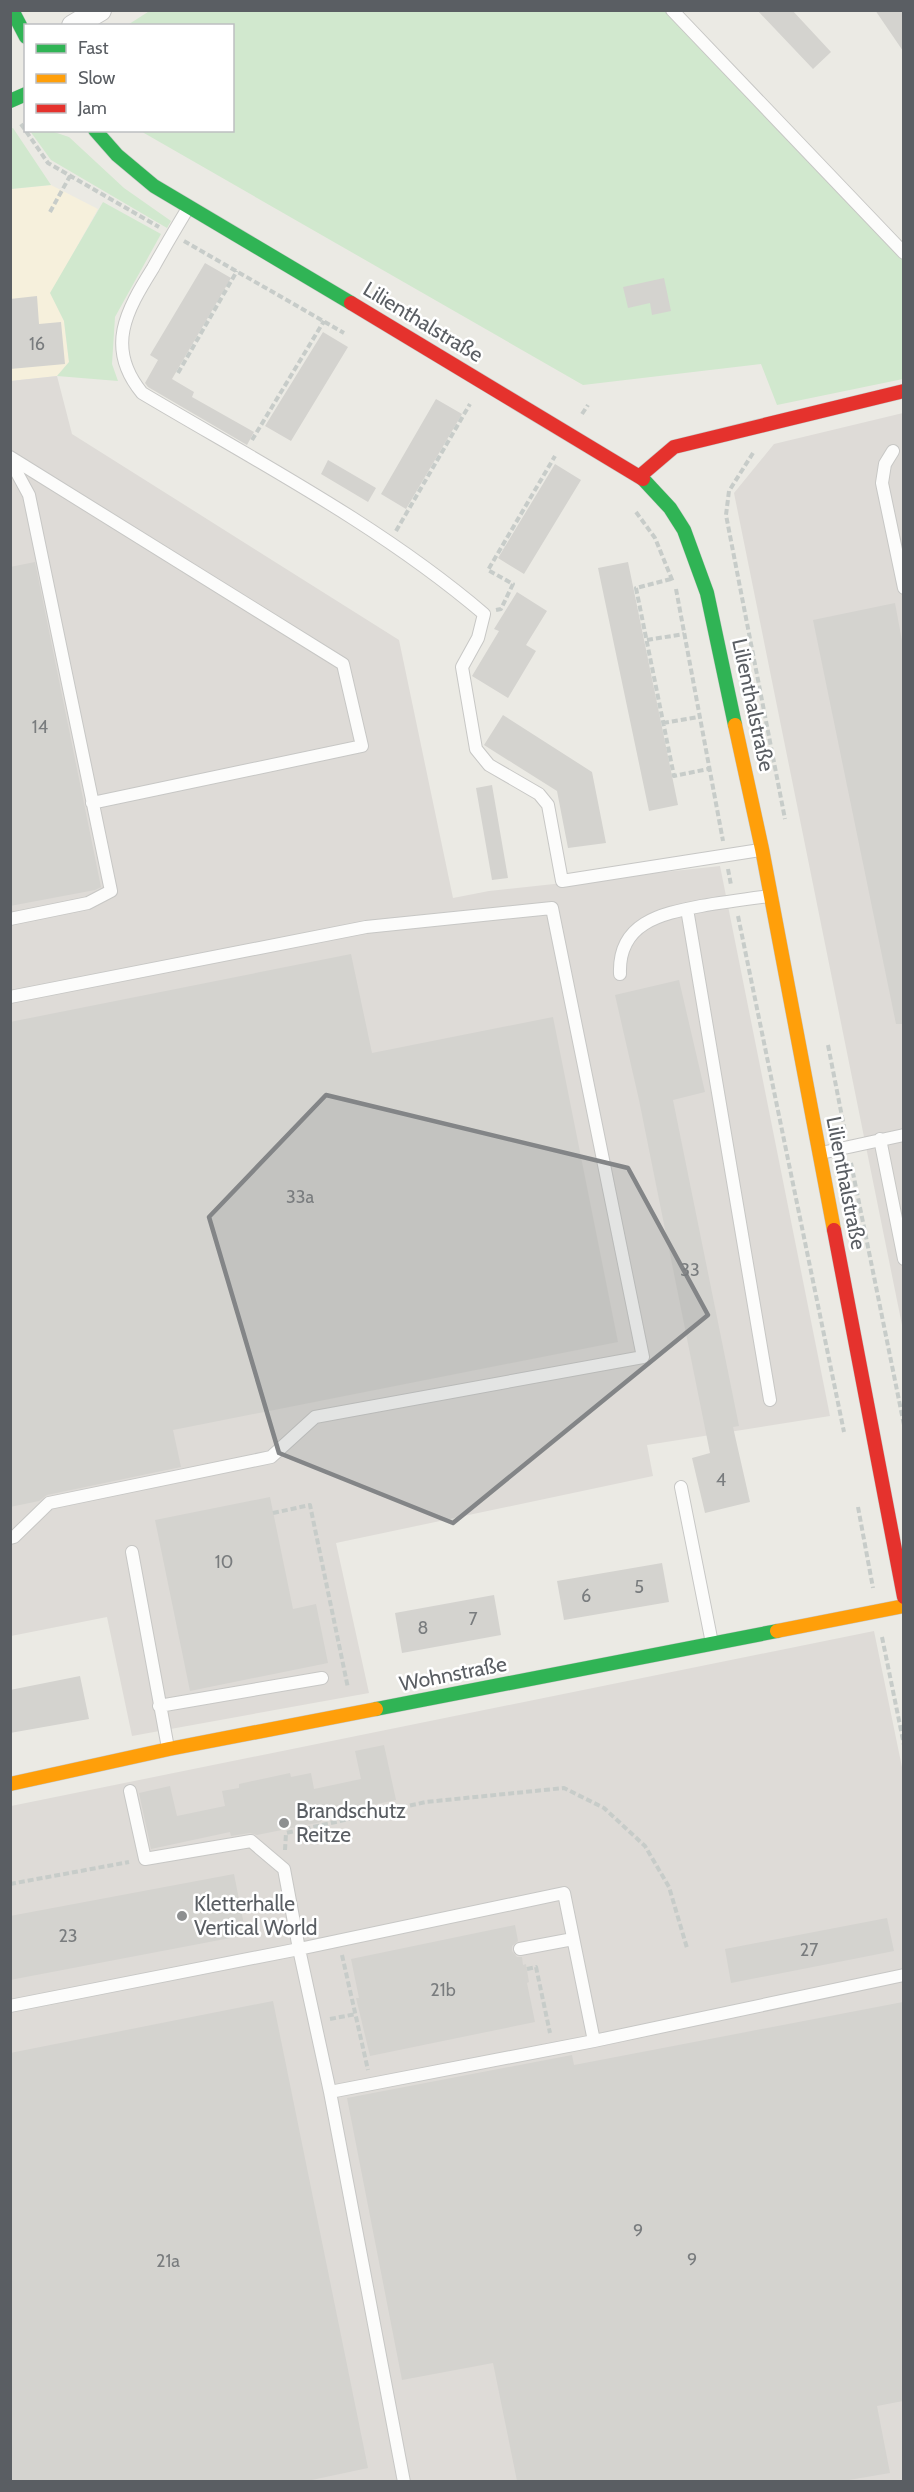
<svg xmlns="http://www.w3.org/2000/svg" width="914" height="2492" font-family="Cabin,sans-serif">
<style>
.commercial{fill:#f6f0dc}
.industrial{fill:#dedbd7}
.green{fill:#d1e8ce}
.building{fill:#d4d3cf}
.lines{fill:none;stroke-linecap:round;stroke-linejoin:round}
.lane-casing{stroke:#c7c7c5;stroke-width:14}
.street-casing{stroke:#c7c7c5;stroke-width:24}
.fast-casing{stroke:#c7c8c6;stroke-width:15}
.slow-casing{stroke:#c7c8c6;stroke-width:15}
.jam-casing{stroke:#c7c8c6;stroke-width:15}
.path{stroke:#c7ccc9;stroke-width:4;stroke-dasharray:6 3;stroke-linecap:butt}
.lane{stroke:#fcfcfb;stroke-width:12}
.street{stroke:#fcfcfb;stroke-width:22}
.fast{stroke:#30b455;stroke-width:14}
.slow{stroke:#ff9f0a;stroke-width:14}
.jam{stroke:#e5322d;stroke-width:14}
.marked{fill:#838587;fill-opacity:0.2;stroke:#838587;stroke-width:4.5;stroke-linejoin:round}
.poi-dot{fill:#8d8f90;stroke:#fff;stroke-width:2}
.labels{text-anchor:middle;stroke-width:5;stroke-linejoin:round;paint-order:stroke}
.number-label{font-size:18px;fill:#797c7e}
.street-label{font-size:21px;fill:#5a5e63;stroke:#fff}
.poi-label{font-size:21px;fill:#5a5e63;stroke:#fff;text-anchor:start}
</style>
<rect width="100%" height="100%" fill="#ebeae4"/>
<path class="commercial" d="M51,185L98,209L51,293L64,321L69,362L57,376L11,381V189Z"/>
<path class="industrial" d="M57,376L72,434L399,640L453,898L489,891L720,866L830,1416L647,1445L653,1476L336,1543L369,1693L132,1736L107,1617L11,1636L10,381Z
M903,413V1330L734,493L774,444Z
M874,1631L904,1777L903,2481L11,2482V1806Z"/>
<path class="green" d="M151,10L670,11L903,259V379L777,405L761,364L583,385L144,133L142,131L232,130V26H126Z
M13,128L51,185L11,189L10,129Z
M30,131H51L69,137L124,188L171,221L167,228L51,160Z
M103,202L161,234L115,317L112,364L118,381L57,376L69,362L64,321L50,293Z"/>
<path class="building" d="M757,10H792L831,52L813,69Z
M875,10H903V51Z
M205,263L231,278L172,379L194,392L192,397L254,432L247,445L148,387L145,383L158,360L150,355Z
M664,278L671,311L652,315L650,303L628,308L623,287Z
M37,296L39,324L61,322L65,364L10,369V299Z
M323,332L348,347L291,441L265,426Z
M436,399L462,414L406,509L381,494Z
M328,460L376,488L368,502L321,474Z
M555,464L581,480L524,574L498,558Z
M35,562L101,887L95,890L10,906V567Z
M628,562L678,805L649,811L598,568Z
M517,592L547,611L526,645L536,651L508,698L472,676L499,631L494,629Z
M895,603L903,646V1024H896L813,620Z
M503,715L592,772L606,843L568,848L557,791L484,745Z
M492,785L508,878L492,880L476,788Z
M351,954L372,1053L553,1017L618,1342L173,1430L181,1467L47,1495L39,1501L10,1507V1022Z
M679,980L705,1092L673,1100L739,1426L733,1427L750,1502L705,1513L692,1458L710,1453L639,1100L615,995Z
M270,1497L293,1609L316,1604L328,1663L190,1691L155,1520Z
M662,1563L669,1602L564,1620L557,1581Z
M494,1595L501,1635L402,1653L395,1613Z
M80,1676L89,1719L10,1733V1690Z
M384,1745L396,1800L320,1816L321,1822L257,1835L250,1833L231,1836L230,1832L151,1849L139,1793L170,1786L177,1816L225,1806L222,1791L239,1788V1784L290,1773L291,1777L311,1773L314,1789L361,1779L355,1751Z
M234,1874L246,1935L10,1980V1916Z
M887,1918L894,1951L731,1983L725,1949Z
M515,1925L518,1941L512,1946V1951L517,1957H522L523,1965L526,1964L529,1982L527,1983L535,2022L370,2056L356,1998H359L351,1959Z
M273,2001L368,2468L307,2481H10V2053Z
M903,2002V2401L877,2406L890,2473L843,2481H517L493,2363L402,2380L347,2098L572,2055L574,2065Z"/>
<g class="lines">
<g class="lane-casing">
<path id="lane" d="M672,10L904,253
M188,208C176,228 164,248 153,268C126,311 105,348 142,393C258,462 381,526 484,614L478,638L462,667L476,749L489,765L539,794L548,805L562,881L760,850
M893,451L885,464L882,483L904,588
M10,457L343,664L362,746L92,803
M10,460L29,495L111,891L88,903L10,919
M687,909L770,1400
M620,974C618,923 660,914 701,906C724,902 747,899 770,896
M10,997L366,927L552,908L643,1357L315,1417L271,1457L49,1503L14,1537L10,1538
M880,1139L904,1259
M821,1153L904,1135
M681,1487L712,1643
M132,1552L168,1748
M159,1706L322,1678
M130,1791L145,1859L251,1841L284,1869L299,1949L564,1893L594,2041
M520,1949L573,1939
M10,2006L299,1949L330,2092L404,2482
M330,2092L594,2041L904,1975"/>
</g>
<g class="street-casing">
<path id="street" d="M73,26L100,10"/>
</g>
<g class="fast-casing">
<path id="fast" d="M12,10L26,37
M10,101L26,94
M95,130L117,155L154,186L351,303
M643,479L670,508L684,530L707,593L735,725
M376,1709L777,1631"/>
</g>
<g class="slow-casing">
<path id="slow" d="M735,725L762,849L834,1230
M777,1631L904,1606
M10,1784L169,1749L376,1709"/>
</g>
<g class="jam-casing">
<path id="jam" d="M351,303L643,479
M640,476L674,447L904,391
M834,1230L904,1597"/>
</g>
<path class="path" d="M21,124L48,163L159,227
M50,212L70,176
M184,241L344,333
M178,373L237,271
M582,414L588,405
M252,440L324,321
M753,453L729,491L726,515L785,819
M636,512L655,538L673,582
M396,531L470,404
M671,579L636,588L674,776L708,769
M676,589L723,841
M496,610L501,609L513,584L488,570L555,456
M647,640L684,634
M663,723L699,717
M728,869L731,885
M738,916L844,1432
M828,1045L845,1132
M851,1163L904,1425
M858,1507L873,1588
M273,1513L310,1505L348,1688
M882,1637L904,1745
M285,1850L286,1833L426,1802L564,1788L604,1808L645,1846L669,1887L687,1948
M10,1884L129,1862
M342,1955L368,2070
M527,1969L536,1967L550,2033
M330,2019L356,2014"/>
<use href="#lane" class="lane"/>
<use href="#street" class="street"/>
<use href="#fast" class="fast"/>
<use href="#slow" class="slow"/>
<use href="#jam" class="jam"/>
</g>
<path class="marked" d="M326,1095L628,1168L708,1315L453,1523L279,1453L209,1217Z"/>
<g class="poi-dot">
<circle cx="284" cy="1823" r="6"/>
<circle cx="182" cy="1916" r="6"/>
</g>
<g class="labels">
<g class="number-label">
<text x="37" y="350">16</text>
<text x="40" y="733">14</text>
<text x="300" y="1203">33a</text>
<text x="690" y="1276">33</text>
<text x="721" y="1486">4</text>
<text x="224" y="1568">10</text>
<text x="639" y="1593">5</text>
<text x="586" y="1602">6</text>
<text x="473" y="1625">7</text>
<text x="423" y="1634">8</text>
<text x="68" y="1942">23</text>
<text x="809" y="1956">27</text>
<text x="443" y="1996">21b</text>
<text x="638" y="2237">9</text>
<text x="692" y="2266">9</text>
<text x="168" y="2267">21a</text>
</g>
<g class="street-label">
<text transform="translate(423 322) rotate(31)" y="7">Lilienthalstraße</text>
<text transform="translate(753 705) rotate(78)" y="7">Lilienthalstraße</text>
<text transform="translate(846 1183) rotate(79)" y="7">Lilienthalstraße</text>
<text transform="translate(453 1674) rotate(-11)" y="7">Wohnstraße</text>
</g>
<g class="poi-label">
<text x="296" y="1818">Brandschutz<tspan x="296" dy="24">Reitze</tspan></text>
<text x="194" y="1911">Kletterhalle<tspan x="194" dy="24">Vertical World</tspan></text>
</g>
</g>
<rect width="914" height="2492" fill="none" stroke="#5a5e63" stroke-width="24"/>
<rect x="24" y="24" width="210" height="108" fill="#ffffff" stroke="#bdbfc1" stroke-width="1.5"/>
<rect x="36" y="44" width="30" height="9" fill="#30b455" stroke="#bdbfc1" stroke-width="1.5"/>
<text x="78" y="54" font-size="18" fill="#5a5e63">Fast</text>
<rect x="36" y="74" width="30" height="9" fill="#ff9f0a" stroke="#bdbfc1" stroke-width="1.5"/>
<text x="78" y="84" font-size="18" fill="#5a5e63">Slow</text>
<rect x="36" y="104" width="30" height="9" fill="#e5322d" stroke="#bdbfc1" stroke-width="1.5"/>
<text x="78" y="114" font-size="18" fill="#5a5e63">Jam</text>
</svg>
